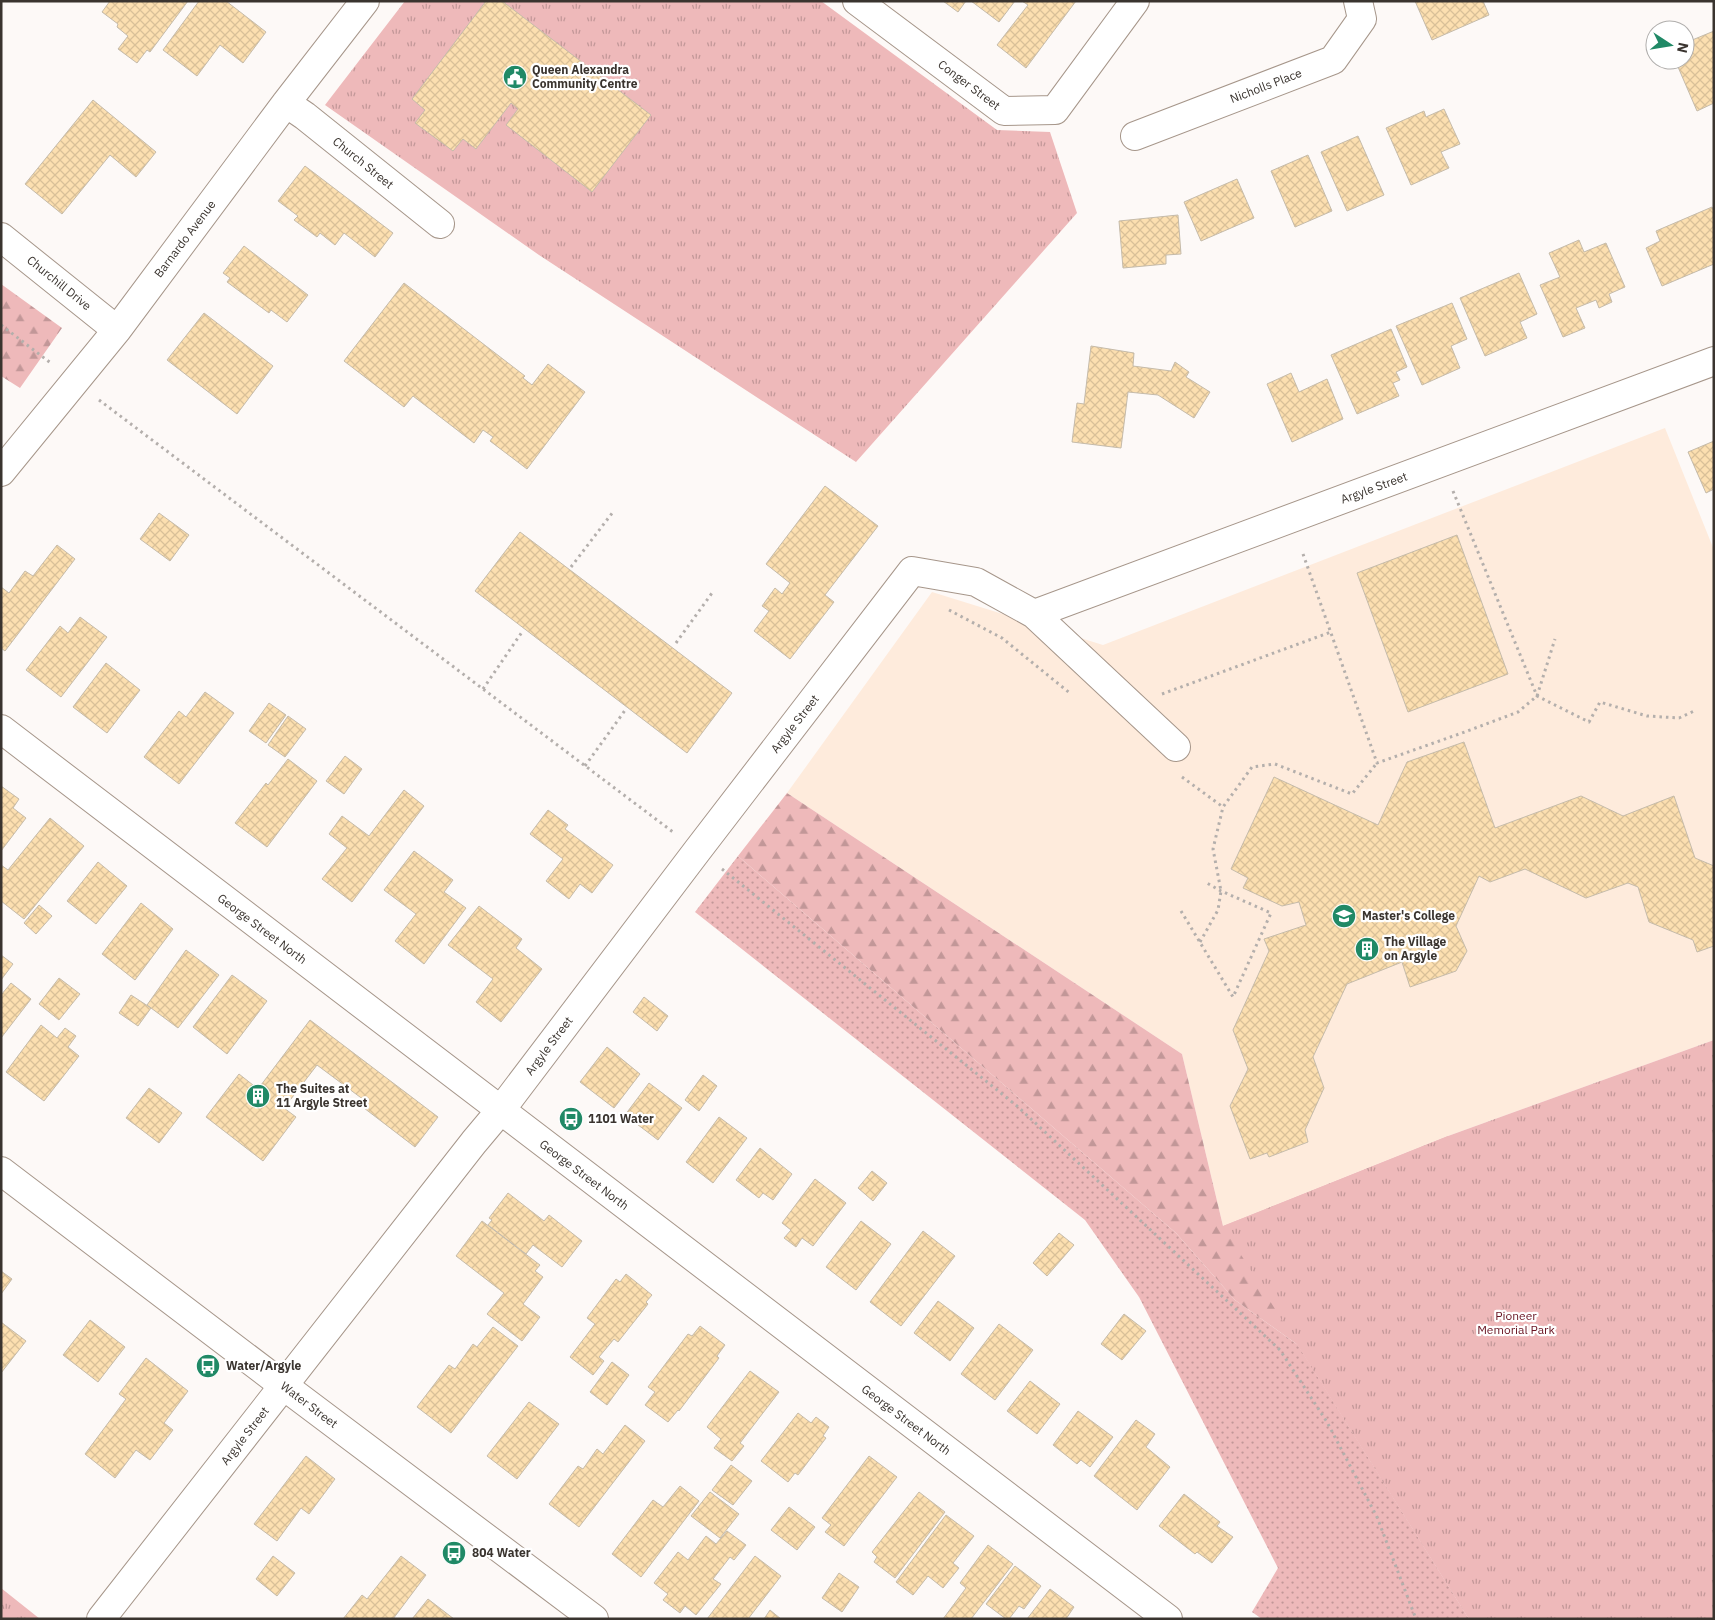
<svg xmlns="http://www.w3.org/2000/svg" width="1715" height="1620" font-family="'IBM Plex Sans',sans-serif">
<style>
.built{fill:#feebdc}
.grass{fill:url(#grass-dots)}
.forest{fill:url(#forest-firs)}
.park{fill:url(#park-tufts)}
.building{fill:url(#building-cross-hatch);stroke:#c5bbaa}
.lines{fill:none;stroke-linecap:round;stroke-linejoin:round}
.minor-casing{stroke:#a6968a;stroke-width:30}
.major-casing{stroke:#a6968a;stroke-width:30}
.path{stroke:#b4afac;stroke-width:3;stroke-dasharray:2.5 4;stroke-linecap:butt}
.minor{stroke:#fff;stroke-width:28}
.major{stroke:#fff;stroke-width:28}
.labels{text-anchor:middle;stroke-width:4.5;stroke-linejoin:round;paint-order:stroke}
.poi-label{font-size:12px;font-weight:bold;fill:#3a342f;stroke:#fff;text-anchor:start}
.street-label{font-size:12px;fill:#3a342f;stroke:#fff}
.park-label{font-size:12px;fill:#681321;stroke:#fff}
</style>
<defs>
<pattern id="grass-dots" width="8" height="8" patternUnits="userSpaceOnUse" patternTransform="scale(1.25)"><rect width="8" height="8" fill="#eeb9ba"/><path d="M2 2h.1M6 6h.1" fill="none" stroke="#c29798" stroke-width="1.8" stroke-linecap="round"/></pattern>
<pattern id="forest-firs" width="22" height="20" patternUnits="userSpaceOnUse" patternTransform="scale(1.25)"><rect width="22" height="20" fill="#eeb9ba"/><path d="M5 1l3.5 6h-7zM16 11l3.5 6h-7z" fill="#c29798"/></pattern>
<pattern id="park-tufts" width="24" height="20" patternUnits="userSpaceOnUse" patternTransform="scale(1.25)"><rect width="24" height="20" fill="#eeb9ba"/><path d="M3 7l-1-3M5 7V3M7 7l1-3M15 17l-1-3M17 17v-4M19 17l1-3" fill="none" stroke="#c29798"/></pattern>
<pattern id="building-cross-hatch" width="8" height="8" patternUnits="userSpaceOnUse" patternTransform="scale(1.25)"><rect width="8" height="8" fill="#fcdfb0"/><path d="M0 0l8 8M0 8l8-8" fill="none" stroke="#d9c098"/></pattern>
</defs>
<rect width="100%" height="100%" fill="#fdf9f7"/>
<path class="built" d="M1665,428L1714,550V1040L1448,1136L1223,1226L1182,1054L787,793L932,592L1103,645Z"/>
<path class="grass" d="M738,856L1176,1233L1235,1300L1298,1345L1469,1619H1262L1252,1612L1278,1568L1139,1297L1085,1220L695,912Z"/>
<path class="forest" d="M1,284L62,328L20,388L1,376Z
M787,793L1182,1054L1223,1226L1448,1136L1469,1619L1298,1345L1235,1300L1176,1233L738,856Z"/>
<path class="park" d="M405,1H821L997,130L1050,132L1077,213L856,462L539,255L325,105Z
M1714,1040V1619H1469L1223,1226L1448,1136Z
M1,1588L40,1619H1Z"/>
<path class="building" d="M110,1H188L150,52L147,50L137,63L118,49L128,36L117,27L118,24L102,12Z
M199,1H226L266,32L243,63L220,45L197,76L163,50Z
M486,1H502L651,115L592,192L506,125L518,109L511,103L476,149L463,139L453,151L415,123L425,110L412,99Z
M943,1H966L958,12Z
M971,1H1015L999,22Z
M1022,1H1076L1026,68L997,45L1028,5Z
M1415,1H1483L1489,15L1432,40Z
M1714,31V103L1697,111L1675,60H1685V43Z
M93,100L156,152L136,177L110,155L62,214L25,184Z
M1444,109L1460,144L1441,152L1449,168L1411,185L1386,128L1424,111L1426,117Z
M1358,136L1384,195L1347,211L1321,152Z
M1308,155L1332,211L1295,227L1271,171Z
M305,166L393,233L375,257L344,233L335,245L320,233L317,237L294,220L298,216L278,201Z
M1237,179L1254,218L1201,241L1184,202Z
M1712,207L1714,212V264L1662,286L1646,248L1660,241L1656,231Z
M1178,215L1181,254L1166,255V264L1123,268L1119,221Z
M1579,240L1584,252L1606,243L1625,287L1609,294L1612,302L1599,308L1596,300L1576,308L1585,328L1563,337L1540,285L1560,277L1549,253Z
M244,246L308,295L287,322L271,310L269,313L227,282L230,278L223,273Z
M1519,273L1537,314L1520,322L1527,338L1485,356L1460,298Z
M404,283L525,376L523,378L532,385L548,364L585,392L527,469L490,441L493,437L483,430L474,443L413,396L404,407L344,361Z
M1452,303L1467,339L1451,346L1460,368L1422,385L1396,326Z
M204,313L273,366L237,414L167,360Z
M1391,329L1407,367L1396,372L1400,380L1393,383L1399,396L1357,414L1331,355Z
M1091,346L1134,353L1133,366L1171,371L1175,362L1189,372L1186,377L1210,392L1194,418L1158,395L1128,392L1121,448L1072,442L1077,403L1084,404Z
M1291,373L1299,392L1327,379L1343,419L1292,442L1267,384Z
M1714,441V489L1706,493L1688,452Z
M825,486L878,526L825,595L834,602L790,659L754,631L769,611L762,606L775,588L782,594L790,583L766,564Z
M159,513L189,535L170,561L140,539Z
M520,532L732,693L687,753L475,591Z
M1457,535L1508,674L1408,712L1357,573Z
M57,545L75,559L5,651L1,648V587L9,593L25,571L33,576Z
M80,617L107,637L61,697L26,670L60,626L68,633Z
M106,663L140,690L107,733L73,707Z
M205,692L234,713L179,784L144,757L179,711L186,717Z
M269,703L286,715L266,743L249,731Z
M288,716L306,729L285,757L268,745Z
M1464,742L1495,828L1581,796L1623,816L1674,796L1695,858L1714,866V946L1697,952L1693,940L1649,922L1638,887L1628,883L1586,898L1525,869L1490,882L1479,876L1456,926L1467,951L1456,971L1410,987L1402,962L1347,984L1313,1057L1324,1088L1305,1130L1308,1142L1269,1157L1267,1153L1250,1159L1230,1106L1248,1069L1233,1030L1269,951L1264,939L1306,925L1299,902L1282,906L1243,888L1248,878L1231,869L1274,777L1378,825L1407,762Z
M345,756L362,769L344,794L326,781Z
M288,759L317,781L267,847L235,823L266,783L268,785Z
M1,786L19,799L13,808L26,818L1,851Z
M404,790L424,806L352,902L322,879L347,848L329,834L342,816L369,836Z
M548,810L568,825L565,829L613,865L592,893L580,884L569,899L546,881L563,859L530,834Z
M50,818L84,846L24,919L1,901V865L8,870Z
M414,851L453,880L444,892L466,908L424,964L395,941L416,914L384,890Z
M98,862L127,886L96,924L67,901Z
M141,903L173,929L135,980L102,954Z
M39,905L52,916L36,934L24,923Z
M479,906L522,939L516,948L542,969L501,1022L476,1002L493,979L448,945Z
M186,950L219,975L178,1028L147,1005Z
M1,955L13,964L1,980Z
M232,975L267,1001L227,1054L193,1027Z
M59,978L80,994L59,1020L39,1004Z
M11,983L31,999L1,1038V995Z
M131,995L151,1008L138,1026L119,1013Z
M644,997L668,1016L657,1031L633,1012Z
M310,1020L438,1117L415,1147L364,1108L368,1103L317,1065L284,1108L296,1117L263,1161L206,1117L239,1074L258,1089Z
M41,1025L57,1038L65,1028L76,1036L68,1047L79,1056L44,1101L6,1072Z
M607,1047L640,1074L614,1108L580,1082Z
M703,1075L717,1086L699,1111L685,1100Z
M649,1083L682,1108L658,1140L625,1115Z
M149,1088L182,1113L159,1143L126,1118Z
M719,1117L747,1138L713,1183L686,1162Z
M760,1148L792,1174L773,1200L763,1193L759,1198L736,1180Z
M872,1171L887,1183L873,1201L858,1188Z
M815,1179L846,1203L813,1246L802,1238L796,1247L784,1238L791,1230L782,1223Z
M508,1193L544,1221L549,1215L582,1241L562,1267L533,1245L526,1254L488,1225L492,1220L489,1218Z
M482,1221L540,1265L535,1271L543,1277L523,1304L540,1317L522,1341L487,1314L504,1293L456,1256Z
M861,1221L891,1244L856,1290L826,1267Z
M923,1231L955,1256L901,1326L870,1302Z
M1059,1233L1074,1245L1047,1276L1033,1263Z
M1,1271L12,1279L1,1294Z
M626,1274L652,1295L646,1302L648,1304L618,1342L614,1339L599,1357L604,1361L593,1375L570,1357L595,1324L587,1318L616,1279L620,1282Z
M938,1301L974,1328L950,1361L914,1333Z
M1124,1314L1146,1331L1122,1360L1101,1344Z
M90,1320L125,1347L98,1382L63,1355Z
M1,1322L26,1341L1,1373Z
M999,1324L1033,1350L995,1400L961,1374Z
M700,1326L725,1345L717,1356L719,1358L679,1411L678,1410L668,1422L645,1405L655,1392L648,1387L688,1334L692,1336Z
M493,1327L518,1346L451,1433L417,1407L449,1365L455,1369L473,1344L477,1347Z
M146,1358L188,1391L164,1423L173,1430L150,1460L136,1450L115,1478L85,1454L126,1399L119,1394Z
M612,1362L629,1375L607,1405L590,1392Z
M750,1371L779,1392L740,1443L744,1446L732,1461L714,1448L721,1439L707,1427Z
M1030,1381L1060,1404L1037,1434L1007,1411Z
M529,1402L559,1424L517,1479L487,1456Z
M1078,1411L1113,1437L1090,1467L1081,1460L1077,1464L1053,1445Z
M798,1413L811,1423L816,1417L829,1427L823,1436L826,1438L798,1475L795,1473L788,1482L761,1461Z
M1136,1420L1155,1434L1146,1447L1170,1467L1137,1510L1094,1476Z
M625,1425L645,1441L579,1527L549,1504L578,1466L583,1469L597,1449L603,1454Z
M306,1456L335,1479L309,1514L301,1508L277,1541L254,1524Z
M869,1456L897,1477L844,1546L825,1532L831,1525L822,1518Z
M731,1465L752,1481L733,1505L712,1490Z
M680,1486L699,1501L641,1577L612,1554L653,1500L663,1507Z
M710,1492L739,1514L720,1538L691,1516Z
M919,1492L945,1512L895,1578L874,1562L877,1557L872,1552Z
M1184,1494L1220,1522L1217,1526L1233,1537L1212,1563L1197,1552L1195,1554L1159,1526Z
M789,1507L815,1527L797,1550L771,1530Z
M946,1515L974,1536L953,1563L959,1568L943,1588L928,1576L913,1595L896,1582Z
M727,1531L746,1545L734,1560L730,1557L713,1579L721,1584L696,1615L685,1606L680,1613L663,1600L668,1594L654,1583L678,1552L688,1560L706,1536L716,1544Z
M988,1545L1013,1564L971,1619H943L966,1588L960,1583Z
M273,1556L295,1573L277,1596L256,1579Z
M401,1556L426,1575L393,1619H343L362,1595L367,1599Z
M755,1556L781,1576L748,1619H707Z
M1015,1566L1041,1586L1024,1609L1019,1606L1009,1619H1006L986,1604Z
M839,1573L859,1587L842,1612L822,1598Z
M1050,1589L1074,1607L1066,1619H1027Z
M428,1599L454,1619H412Z
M770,1610L781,1619H764Z"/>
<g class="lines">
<g class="minor-casing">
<path id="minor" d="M857,1L1004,111L1055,110L1135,1
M286,103L305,116L440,224
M1135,136L1333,60L1362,19L1358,1
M1,237L117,330
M1,472L117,330L286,103L365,1
M1034,614L1176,747
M101,1619L474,1142L500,1111L697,851L912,571L976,582L1034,614L1714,361"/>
</g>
<g class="major-casing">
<path id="major" d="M1,729L1168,1619
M1,1171L284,1386L594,1619"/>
</g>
<path class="path" d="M1,325L52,364
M99,400L673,832
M1453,491L1537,696L1589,722L1600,702L1647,716L1679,718L1694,711
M1303,554L1377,763L1462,733L1518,712L1537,696L1555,639
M571,567L613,512
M949,610L1002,638L1071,694
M676,643L712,593
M483,689L522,632
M1162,694L1331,632
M585,766L626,709
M1182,777L1223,807
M722,869L1017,1106L1280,1350L1327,1422L1377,1517L1416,1619
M1181,911L1233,997L1271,913L1221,891L1205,882
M1200,942L1218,910L1221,891L1213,849L1223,807L1252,767L1275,764L1352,794L1377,763"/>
<use href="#minor" class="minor"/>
<use href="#major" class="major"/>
</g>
<defs>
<g id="civic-disc" transform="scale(1.25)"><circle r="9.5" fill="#208966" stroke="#fff"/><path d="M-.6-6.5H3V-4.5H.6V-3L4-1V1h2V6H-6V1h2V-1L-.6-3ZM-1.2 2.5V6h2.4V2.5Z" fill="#fff"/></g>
<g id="university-disc" transform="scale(1.25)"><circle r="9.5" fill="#208966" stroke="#fff"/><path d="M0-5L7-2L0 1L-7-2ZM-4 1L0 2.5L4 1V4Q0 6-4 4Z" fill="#fff"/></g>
<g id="building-disc" transform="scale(1.25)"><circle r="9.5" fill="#208966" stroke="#fff"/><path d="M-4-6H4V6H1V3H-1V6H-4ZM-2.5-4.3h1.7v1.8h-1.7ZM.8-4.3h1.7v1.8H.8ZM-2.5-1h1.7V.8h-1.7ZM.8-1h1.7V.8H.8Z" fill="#fff"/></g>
<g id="bus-disc" transform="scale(1.25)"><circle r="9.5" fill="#208966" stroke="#fff"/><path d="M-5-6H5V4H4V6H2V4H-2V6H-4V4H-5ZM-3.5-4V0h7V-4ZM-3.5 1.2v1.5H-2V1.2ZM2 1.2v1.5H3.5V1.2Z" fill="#fff"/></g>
</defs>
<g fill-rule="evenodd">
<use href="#civic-disc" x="515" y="77"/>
<use href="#university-disc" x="1344" y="916"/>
<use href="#building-disc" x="1367" y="949"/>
<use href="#building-disc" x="258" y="1096"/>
<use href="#bus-disc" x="571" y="1119"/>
<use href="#bus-disc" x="208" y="1366"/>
<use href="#bus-disc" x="454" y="1553"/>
</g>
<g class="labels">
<g class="poi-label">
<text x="532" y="74">Queen Alexandra<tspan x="532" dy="14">Community Centre</tspan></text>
<text x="1362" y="920">Master's College</text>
<text x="1384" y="946">The Village<tspan x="1384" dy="14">on Argyle</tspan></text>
<text x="276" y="1093">The Suites at<tspan x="276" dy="14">11 Argyle Street</tspan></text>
<text x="588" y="1123">1101 Water</text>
<text x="226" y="1370">Water/Argyle</text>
<text x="472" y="1557">804 Water</text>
</g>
<g class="street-label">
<text transform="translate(969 85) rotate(37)" y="4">Conger Street</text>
<text transform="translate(1266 86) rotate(-21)" y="4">Nicholls Place</text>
<text transform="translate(363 163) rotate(39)" y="4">Church Street</text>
<text transform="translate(185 239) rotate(-53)" y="4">Barnardo Avenue</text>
<text transform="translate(59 283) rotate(39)" y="4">Churchill Drive</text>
<text transform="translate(1374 488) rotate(-20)" y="4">Argyle Street</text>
<text transform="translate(795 724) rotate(-52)" y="4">Argyle Street</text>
<text transform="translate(262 929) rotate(37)" y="4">George Street North</text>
<text transform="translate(549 1046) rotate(-53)" y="4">Argyle Street</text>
<text transform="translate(584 1175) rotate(37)" y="4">George Street North</text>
<text transform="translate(309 1405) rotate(37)" y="4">Water Street</text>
<text transform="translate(906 1420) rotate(37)" y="4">George Street North</text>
<text transform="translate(245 1436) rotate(-52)" y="4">Argyle Street</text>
</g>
<g class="park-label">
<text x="1516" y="1320">Pioneer<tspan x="1516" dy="14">Memorial Park</tspan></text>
</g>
</g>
<rect width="1715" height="1620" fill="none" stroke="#3a342f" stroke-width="5"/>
<g transform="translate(1670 45) rotate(102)"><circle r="24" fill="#ffffff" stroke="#b0aeac"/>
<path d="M0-4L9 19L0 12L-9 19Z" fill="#208966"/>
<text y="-8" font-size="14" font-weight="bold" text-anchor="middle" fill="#3a342f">N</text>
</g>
</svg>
